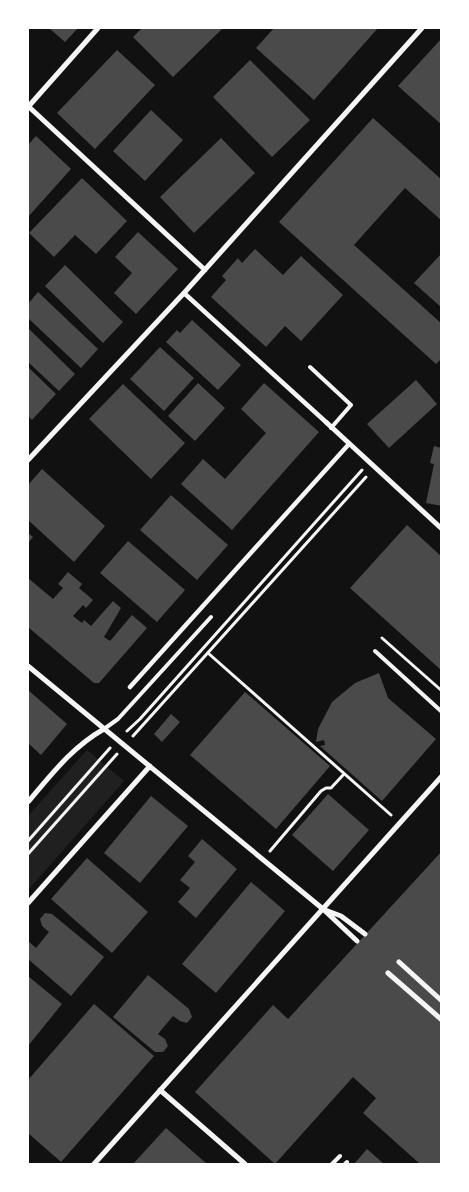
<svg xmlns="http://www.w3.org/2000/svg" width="469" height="1192" font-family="Bitter,serif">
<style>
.green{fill:#202020}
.building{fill:#4a4a4a}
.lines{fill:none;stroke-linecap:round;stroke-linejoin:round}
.path{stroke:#f5f5f5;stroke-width:3}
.service{stroke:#f5f5f5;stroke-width:4}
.pedestrian{stroke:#f5f5f5;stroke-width:4.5}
.minor{stroke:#f5f5f5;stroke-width:5}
</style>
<rect width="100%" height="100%" fill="#111"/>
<path class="green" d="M87,750L124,781L28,890V816Z"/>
<path class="building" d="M49,28H78L65,42Z
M142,28H223L173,77L133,37Z
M274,28H378L314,100L256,48Z
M442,38V125L398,86Z
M117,50L155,85L95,149L57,113Z
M250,60L310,120L272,157L213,97Z
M151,110L183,140L145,181L113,151Z
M373,118L442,180V221L405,188L354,245L442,324V358L436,364L279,222Z
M36,136L71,169L28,217V145Z
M221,138L255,173L194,233L160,197Z
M82,178L127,221L96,254L75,235L54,257L29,233Z
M138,232L178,269L136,314L114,293L132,273L115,257Z
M255,249L283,275L301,256L343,295L301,341L285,326L266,347L211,297L226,280L222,276L238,258L242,263Z
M442,253V308L414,283Z
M65,265L123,322L103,343L45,286Z
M38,292L98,349L81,368L28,318V304Z
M192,320L241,365L218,390L166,342L177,330L180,333Z
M28,328L75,374L59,391L28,362Z
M160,347L194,378L164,411L130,379Z
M28,367L56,394L32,420L28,416Z
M416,380L437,404L389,448L367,424Z
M198,383L225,408L195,441L168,416Z
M264,383L319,432L232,530L181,484L203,459L225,479L266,433L241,409Z
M123,384L185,443L151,479L89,419Z
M434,446L442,448V506L426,503L434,464L430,463Z
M42,469L105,526L74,562L28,520V485Z
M171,495L228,545L197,580L140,530Z
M407,525L442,557V671L350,588Z
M28,533L33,537L28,543Z
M128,541L185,590L157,622L100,573Z
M68,572L82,584L79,588L93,600L86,608L83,605L73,616L82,623L84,620L91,626L113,601L121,608L104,637L110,641L132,615L147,628L99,683H94L28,627V578L53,599L63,588L58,584Z
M379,673L388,698L436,739L382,801L320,746L325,745L324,740L316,742L318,729L332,702L355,683Z
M28,690L67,724L41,755L28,743Z
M245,692L330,766L276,829L190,755Z
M171,714L180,722L162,742L154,734Z
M328,794L369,830L333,871L292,835Z
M151,796L188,826L140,883L104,853Z
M202,839L237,869L196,918L178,902L190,888L180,880L195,862L188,856Z
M442,851V1164H420L363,1113L376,1098L353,1077L275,1164L195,1092L273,1005L288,1019Z
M87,858L148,912L112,953L51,899Z
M251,882L285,911L216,993L182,964Z
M45,913L52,914L104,957L71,996L28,959V941L36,948L49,932L42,926L40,919Z
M148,975L189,1009L192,1017L187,1023L180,1021L173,1016L158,1034L165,1039L168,1046L163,1052H155L113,1017Z
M28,976L62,1004L28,1046Z
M94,1004L154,1056L61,1162L28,1133V1080Z
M166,1128L207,1164H133Z
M367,1149L384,1164H354Z"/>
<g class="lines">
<path class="path" d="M382,638L442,691
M208,653L391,815
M127,731L140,719L362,470
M133,736L366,477
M28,841L110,748
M270,851L321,791L326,788H331L344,774
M28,854L117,754"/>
<path class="service" d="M310,367L351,405L331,428
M375,651L442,712
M104,729L118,719L211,617
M332,1164L340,1156
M345,1164L347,1162"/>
<path class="pedestrian" d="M184,293L327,423
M130,687L349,444"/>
<path class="minor" d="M28,106L205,270
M28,107L98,28
M327,423L442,529
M28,460L184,293L422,28
M28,666L323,909L357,941
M28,802C51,775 72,747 104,729
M28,903L150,766
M325,910L341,916L365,934
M399,962L442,1001
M388,973L442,1020
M160,1090L245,1164
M94,1164L442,776"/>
</g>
<rect width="469" height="1192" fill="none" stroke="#ffffff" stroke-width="58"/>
</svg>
